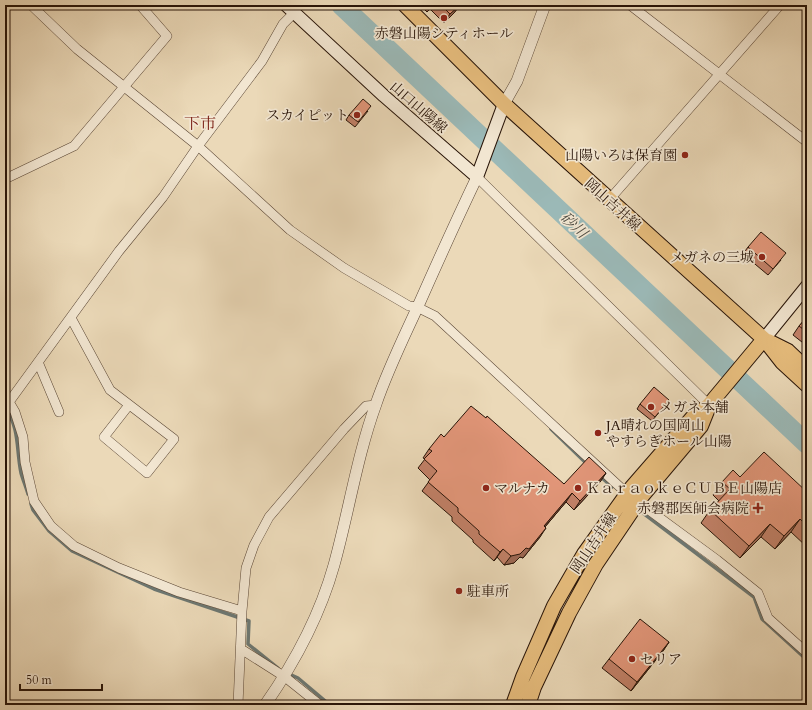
<svg xmlns="http://www.w3.org/2000/svg" width="812" height="710" font-family="Cardo,'Noto Serif JP',serif">
<style>
.lines{fill:none;stroke-linecap:round;stroke-linejoin:round}
.stream{stroke:#6d7771;stroke-width:3.5}
.river{stroke:#9bb9b7;stroke-width:20}
.minor-casing{stroke:#594534;stroke-width:10}
.tertiary-casing{stroke:#594534;stroke-width:12}
.secondary-casing{stroke:#281408;stroke-width:14}
.primary-casing{stroke:#281408;stroke-width:16}
.minor{stroke:#f2e6d1;stroke-width:9}
.tertiary{stroke:#f2e6d1;stroke-width:11}
.secondary{stroke:#f2e6d1;stroke-width:12}
.primary{stroke:#e6bc7c;stroke-width:14}
.wall{fill:#c28168;stroke:#281408}
.shaded-wall{fill:#9e6955;stroke:#281408}
.building{fill:#e29679;stroke:#281408}
.poi-dot{fill:#8f2418;stroke:#f2e6d1;stroke-width:1.5}
.labels{text-anchor:middle;stroke-width:3.5;stroke-linejoin:round;paint-order:stroke}
.poi-label{font-size:14px;fill:#281408;stroke:#f2e6d1;text-anchor:start}
.street-label{font-size:14px;fill:#281408;stroke:#f2e6d1}
.water-label{font-size:15px;font-style:italic;fill:#504e45;stroke:#f2e6d1}
.quarter-label{font-size:16px;fill:#7a1f14;stroke:#f2e6d1}
</style>
<rect width="100%" height="100%" fill="#ebd9b8"/>
<filter id="stains"><feTurbulence type="fractalNoise" baseFrequency=".005" numOctaves="4"/><feColorMatrix values="0 0 0 0 .2 0 0 0 0 .09 0 0 0 0 .02 0 0 0 .5 -.17"/></filter>
<radialGradient id="worn" r=".72"><stop offset=".6" stop-color="#630" stop-opacity="0"/><stop offset="1" stop-color="#630" stop-opacity=".3"/></radialGradient>
<g class="lines">
<path class="stream" d="M5,407C20,429 16,449 21,473C23,480 26,487 28,494
M551,429L588,465
M599,475L612,487
M31,504L33,510L49,531L72,551L154,589L249,621L248,644L278,668
M643,513L754,597L762,619L807,660
M287,673L298,678L330,705"/>
<path class="river" d="M341,5L807,444"/>
<g class="minor-casing">
<path id="minor" d="M31,5L77,49L198,146L290,230L344,268L409,306L417,307L435,316L621,488
M630,5L807,142
M477,177L709,405
M5,179L74,146L167,36L140,5
M609,200L780,5
M71,318L110,390L174,439L147,473L104,437L129,405
M38,362L59,412
M5,395L15,412L23,437L25,462L34,501L51,526L74,546L119,568L179,592L242,611
M9,402L119,251L163,197L198,146L262,61L283,24L294,13
M649,510L717,560L758,593L768,618L807,653
M241,649L285,677L320,705
M238,705L242,611L246,568L254,545L269,517L344,429L366,406L376,405"/>
</g>
<g class="tertiary-casing">
<path id="tertiary" d="M504,104L517,81L545,5
M265,705C295,662 320,615 334,565C349,511 357,456 376,404C388,369 404,337 419,304C438,261 457,219 477,177"/>
</g>
<g class="secondary-casing">
<path id="secondary" d="M286,5L384,96L477,177L504,104
M764,339L807,286"/>
</g>
<g class="primary-casing">
<path id="primary" d="M405,5L504,104L764,339L782,362L807,385
M768,341L788,351L807,369
M513,705L523,677L554,606L584,554L632,487L692,418L709,405L764,339
M528,705L534,687L569,613L596,564L642,496L701,426L709,406"/>
</g>
<use href="#minor" class="minor"/>
<use href="#tertiary" class="tertiary"/>
<use href="#secondary" class="secondary"/>
<use href="#primary" class="primary"/>
</g>
<path class="wall" d="M420,5H460L454,13L444,23L430,9L427,12Z
M368,111L355,127L346,120L349,115Z
M748,247L781,260L768,275L743,254Z
M807,317V346L793,335L799,326Z
M669,400L652,421L637,409L640,404Z
M444,437L564,484L606,473L600,482L574,510L566,502L545,527L540,537L523,558L520,557L514,563L504,565L497,557L494,561L473,542V540L452,521V517L422,491L430,480L418,468L425,459L423,458L429,449Z
M740,477L807,492V547L791,532L775,549L761,537L740,558L701,523L710,510L719,501L713,495L722,482Z
M669,642L663,651L631,691L602,668L609,659Z"/>
<path class="shaded-wall" d="M460,5L454,13L444,23L450,14Z
M606,473L600,482L574,510L580,501Z
M572,493L566,502L538,535L544,526Z
M800,519L791,532L775,549L784,536Z
M770,524L761,537L740,558L749,546Z
M546,528L540,537L523,558L520,557L514,563L504,565L511,556Z
M503,549L494,561L500,552Z
M669,642L663,651L631,691L637,682Z"/>
<path class="building" d="M441,5H460L450,14Z
M363,99L371,106L358,122L349,115Z
M761,232L786,253L773,269L748,247Z
M807,317V332L799,326Z
M654,387L669,400L655,417L640,404Z
M471,406L486,418L487,416L564,484L589,457L606,473L580,501L572,493L544,526L546,528L529,549L526,548L520,554L511,556L503,549L500,552L479,534V531L458,512V508L428,482L437,471L424,459L432,451L429,449L441,434L444,437Z
M764,452L807,492V526L800,519L784,536L770,524L749,546L710,510L730,489L722,482L733,470L740,477Z
M640,619L669,642L637,682L609,659Z"/>
<g class="poi-dot">
<circle cx="444" cy="18" r="4"/>
<circle cx="357" cy="115" r="4"/>
<circle cx="685" cy="155" r="4"/>
<circle cx="762" cy="257" r="4"/>
<circle cx="651" cy="407" r="4"/>
<circle cx="598" cy="433" r="4"/>
<circle cx="486" cy="488" r="4"/>
<circle cx="578" cy="488" r="4"/>
<path d="M756 502h4v4h4v4h-4v4h-4v-4h-4v-4h4z"/>
<circle cx="459" cy="591" r="4"/>
<circle cx="632" cy="659" r="4"/>
</g>
<g class="labels">
<g class="poi-label">
<text x="444" y="38" text-anchor="middle">赤磐山陽シティホール</text>
<text x="349" y="120" text-anchor="end">スカイピット</text>
<text x="677" y="160" text-anchor="end">山陽いろは保育園</text>
<text x="754" y="262" text-anchor="end">メガネの三城</text>
<text x="659" y="412">メガネ本舗</text>
<text x="606" y="430">JA晴れの国岡山<tspan x="606" dy="16">やすらぎホール山陽</tspan></text>
<text x="494" y="493">マルナカ</text>
<text x="586" y="493">ＫａｒａｏｋｅＣＵＢＥ山陽店</text>
<text x="749" y="513" text-anchor="end">赤磐郡医師会病院</text>
<text x="467" y="596">駐車所</text>
<text x="640" y="664">セリア</text>
</g>
<g class="street-label">
<text transform="translate(419 107) rotate(41)" y="5">山口山陽線</text>
<text transform="translate(613 204) rotate(42)" y="5">岡山吉井線</text>
<text transform="translate(593 543) rotate(-56)" y="5">岡山吉井線</text>
</g>
<g class="water-label">
<text transform="translate(574 225) rotate(43)" y="5">砂川</text>
</g>
<g class="quarter-label">
<text x="200" y="129">下市</text>
</g>
</g>
<rect width="812" height="710" fill="none" stroke="#ebd9b8" stroke-width="20"/>
<rect x="6" y="6" width="800" height="698" fill="none" stroke="#281408" stroke-width="2"/>
<rect x="10" y="10" width="792" height="690" fill="none" stroke="#281408"/>
<path d="M20 684v6h82v-6" fill="none" stroke="#281408" stroke-width="2"/>
<text x="26" y="684" font-size="12" fill="#281408" stroke="#f2e6d1" stroke-width="3" paint-order="stroke">50 m</text>
<rect width="100%" height="100%" filter="url(#stains)"/>
<rect width="100%" height="100%" fill="url(#worn)"/>
</svg>
